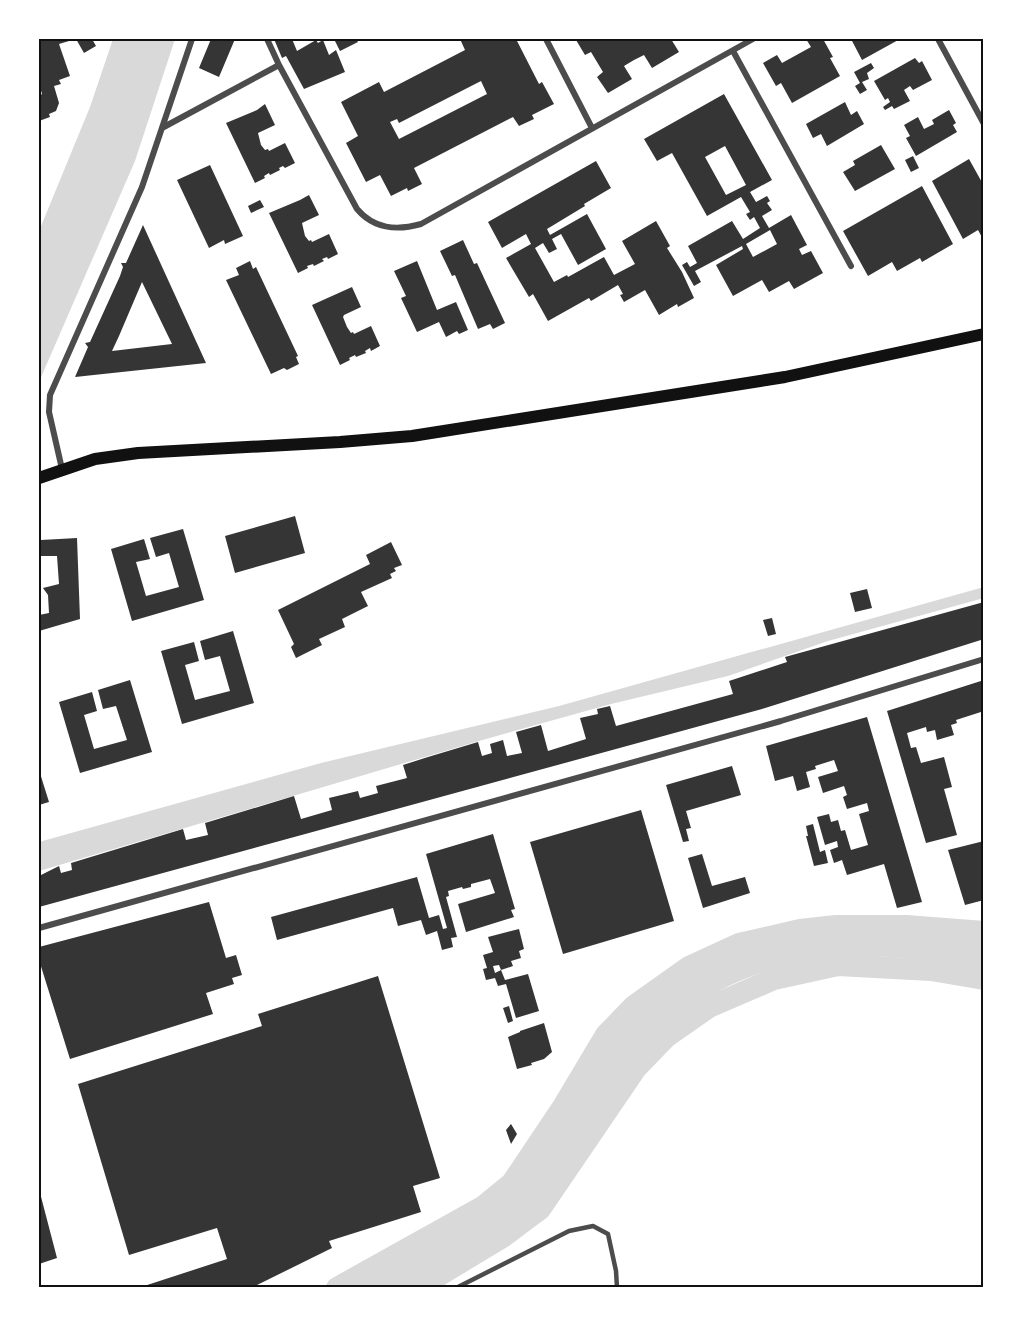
<svg xmlns="http://www.w3.org/2000/svg" width="1023" height="1327" font-family="Commissioner,sans-serif">
<style>
.water{fill:#d9d9d9}
.lines{fill:none;stroke-linecap:round;stroke-linejoin:round}
.canal{stroke:#d9d9d9;stroke-width:22}
.river{stroke:#d9d9d9;stroke-width:39}
.building{fill:#353535;fill-rule:evenodd}
.service{stroke:#4c4c4c;stroke-width:4.5}
.minor{stroke:#4c4c4c;stroke-width:6}
.secondary{stroke:#111;stroke-width:12}
.neatline{fill:none;stroke:#111;stroke-width:2}
</style>
<rect width="100%" height="100%" fill="#fff"/>
<path class="water" d="M113,39H175L135,161L39,382V231L90,107Z
M984,587V598L828,641L728,676L611,704L479,741L39,871V842L321,763L559,706Z"/>
<g class="lines">
<path class="canal" d="M337,1288L484,1206L512,1183L563,1107L606,1035L634,1006L689,967L739,944L800,930L836,926H906L984,932
M418,1288L504,1236L540,1209L636,1068L666,1037L709,1007L774,979L838,965L931,970L984,979"/>
<path class="river" d="M362,1288C404,1264 447,1242 488,1215C498,1208 513,1202 522,1192C532,1182 540,1167 548,1155C571,1122 592,1086 617,1053C679,973 767,938 867,937C906,936 945,943 984,950"/>
</g>
<path class="building" d="M39,39H68L69,41L59,44L70,76L59,80L61,84L54,86L59,103L56,111L49,114L50,117L39,121V96L42,94L39,84Z
M76,39H92L96,46L84,53Z
M211,39H235L219,77L199,68Z
M274,39H292L297,51L316,40L318,43L323,40L329,55L336,50L345,72L304,89L286,56L282,58Z
M334,39H356L358,42L340,51Z
M460,39H516L539,84L542,82L554,104L532,115L534,119L519,126L513,117L414,168L422,184L408,191L407,188L391,196L380,175L366,182L346,143L358,136L341,102L379,82L384,92L465,50ZM481,81L487,94L399,139L390,122L397,119L399,123Z
M579,39H671L679,52L652,68L644,55L634,60L624,66L632,79L608,93L597,77L603,72L591,52L585,55L576,40Z
M806,39H823L833,57L830,58L840,76L792,103L781,83L776,86L763,63L777,55L782,63L811,47Z
M851,39H900L862,60Z
M915,58L919,63L922,61L932,80L913,90L910,86L904,90L910,101L894,109L892,106L885,110L883,107L890,102L888,98L885,100L874,81Z
M871,63L874,68L867,73L869,79L862,82L867,90L860,94L855,86L860,83L854,72Z
M724,94L772,180L750,192L756,202L767,196L770,201L767,203L772,210L762,216L769,228L791,215L807,245L799,249L802,255L811,251L823,273L794,289L789,281L769,292L762,280L733,296L716,265L743,249L742,246L695,271L701,282L694,286L682,265L687,262L690,267L697,263L688,246L732,221L743,239L760,228L754,217L750,220L746,214L750,212L741,197L707,216L672,153L657,161L644,139ZM725,146L746,185L726,195L705,157ZM770,230L777,244L753,257L746,244Z
M845,102L851,115L857,111L864,124L827,146L821,134L813,138L806,124Z
M265,104L275,125L258,133L261,145L265,150L268,149L269,151L285,143L295,163L285,168L283,166L279,168L280,170L270,175L269,173L264,176L265,178L255,183L226,123L257,110Z
M949,110L956,123L953,125L957,132L916,156L906,138L910,136L904,125L918,117L924,129L934,124L932,120Z
M881,145L895,169L855,191L843,172L855,165L853,161Z
M913,156L919,168L911,172L905,160Z
M969,159L984,186V241L978,230L963,239L932,181Z
M596,161L611,188L584,204L585,206L547,229L550,235L587,214L606,249L578,265L561,234L552,239L557,249L549,253L543,243L535,248L554,282L567,275L568,277L604,257L614,275L635,264L622,241L656,221L670,246L667,248L682,272L694,298L678,307L677,304L659,315L645,290L624,302L620,295L623,294L618,285L591,301L589,298L548,321L533,294L529,297L506,258L531,244L526,234L502,248L488,222Z
M210,165L243,236L225,244L224,240L209,248L177,180Z
M922,186L953,244L922,262L920,258L897,271L892,262L868,276L843,231Z
M309,195L319,215L302,223L305,236L309,241L311,240L312,242L329,234L338,254L328,259L327,257L322,259L324,261L314,266L313,264L307,266L308,268L298,273L269,213L300,200Z
M260,200L264,207L251,213L248,206Z
M143,225L206,363L75,377L88,347L85,343L90,342L120,276L123,267L121,263H126ZM142,282L172,344L112,351L119,336Z
M463,240L474,264L477,263L505,323L493,329L490,324L478,329L455,275L452,276L440,251Z
M250,261L253,269L256,267L298,356L296,357L299,364L287,370L284,368L271,374L226,280L239,275L236,268Z
M417,261L437,310L456,302L468,330L459,334L457,331L446,337L439,322L417,332L401,298L406,296L394,271Z
M352,287L361,307L344,315L343,317L347,327L351,333L353,332L354,334L371,326L380,346L371,351L370,348L365,351L366,353L356,357L355,355L349,358L350,360L340,365L312,305Z
M295,516L305,553L235,573L225,536Z
M183,529L204,600L132,621L111,549L144,539L150,559L136,562L146,596L179,587L169,553L156,557L150,538Z
M77,538L80,619L39,631V615L49,613L48,595L43,588L59,584L57,556H41V540Z
M391,542L402,565L394,568L396,571L390,574L392,578L361,592L368,606L342,619L345,627L319,639L322,645L296,658L291,647L294,644L278,610L370,564L366,555Z
M867,589L872,608L855,612L850,593Z
M984,602V639L762,709L39,907V876L59,866L61,873L72,870L71,863L183,829L186,840L208,835L205,823L294,796L301,819L332,810L329,798L358,791L360,798L378,793L376,786L407,778L403,765L428,757L478,742L482,756L492,753L490,744L503,740L507,756L522,753L516,732L541,725L548,751L586,739L580,718L598,714L597,709L610,706L616,726L733,694L729,681L787,662L785,657Z
M772,618L776,634L768,636L763,620Z
M233,631L254,703L182,724L161,651L194,642L199,661L185,665L195,700L230,691L220,656L205,660L200,641Z
M130,680L152,752L80,773L59,702L92,692L97,711L84,715L94,749L127,740L116,706L103,709L98,690Z
M984,680V711L956,720L957,723L951,725L954,735L937,740L935,730L927,732L926,727L907,733L911,748L916,747L921,763L944,757L952,787L944,789L957,835L926,843L887,711Z
M867,717L922,902L897,908L884,864L847,875L842,860L834,863L830,850L838,847L837,841L825,845L817,817L829,814L831,822L838,820L841,831L845,830L851,850L868,845L859,814L869,811L867,803L847,809L843,797L847,795L844,786L823,793L818,777L838,771L834,760L815,766L816,769L806,772L810,787L797,791L793,776L775,781L766,746Z
M732,766L741,795L686,811L691,828L686,829L689,841L683,842L666,785Z
M39,770L49,802L39,805Z
M641,810L674,921L563,954L530,842Z
M813,824L820,852L825,850L828,863L814,866L806,836H808L806,826Z
M493,834L515,909L511,910L514,917L466,932L458,904L495,893L490,879L471,884V887L463,889L462,887L448,891L449,896L446,897L457,937L451,938L453,947L442,950L437,931L426,935L421,920L398,926L393,908L277,940L271,917L417,877L429,918L439,915L443,929L447,928L426,854Z
M984,841V900L965,905L948,850Z
M702,854L712,886L745,877L750,893L703,908L688,858Z
M209,902L226,958L236,955L242,975L232,978L234,984L206,993L213,1014L70,1059L39,960V947Z
M519,929L524,949L519,951L521,958L511,961L513,966L501,970L499,965L493,966L495,973L501,970L505,980L528,974L539,1011L516,1018L506,984L498,986L495,978L486,980L483,969L487,968L483,955L493,952L488,937Z
M378,976L440,1178L413,1186L421,1212L329,1241L332,1248L251,1288H138L227,1259L217,1228L129,1255L78,1084L262,1026L258,1014Z
M509,1006L513,1021L508,1023L503,1008Z
M544,1023L552,1052L544,1059L531,1063L532,1065L517,1069L508,1037L520,1032V1031Z
M511,1124L517,1134L511,1144L506,1130Z
M39,1189L57,1258L39,1264Z"/>
<g class="lines">
<path class="service" d="M456,1288L569,1231L593,1226L608,1234L616,1271L617,1288"/>
<path class="minor" d="M267,39L279,65L357,209C374,229 396,231 421,224L753,39
M546,39L592,128
M938,39L984,124
M733,51L851,266
M162,128L279,65
M62,469L49,412L50,395L142,187L192,39
M39,928L781,721L984,659"/>
<path class="secondary" d="M39,478L95,459L138,453L340,442L412,436L785,377L984,334"/>
</g>
<rect width="1023" height="1327" fill="none" stroke="#ffffff" stroke-width="81"/>
<rect x="40" y="40" width="942" height="1246" class="neatline"/>
</svg>
